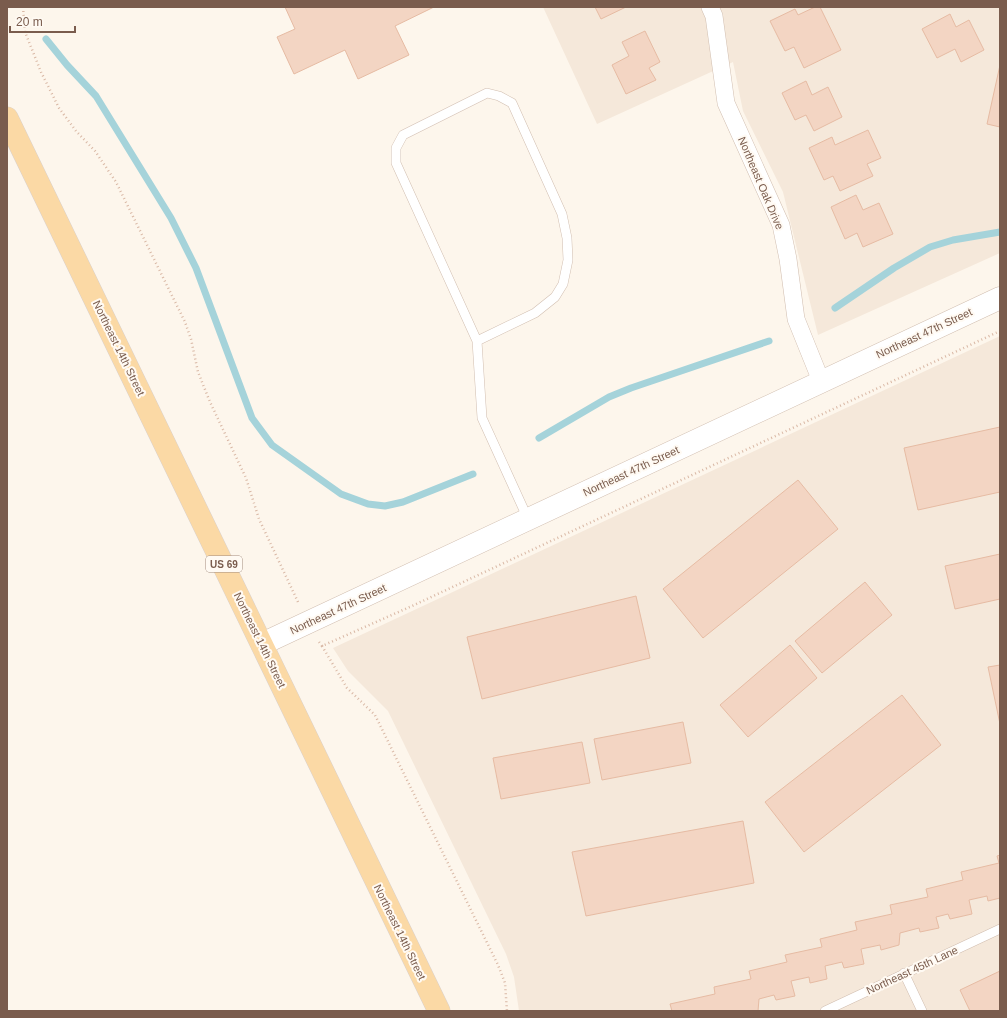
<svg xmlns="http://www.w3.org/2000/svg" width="1007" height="1018" font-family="Arial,sans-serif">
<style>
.residential{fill:#f5e8da}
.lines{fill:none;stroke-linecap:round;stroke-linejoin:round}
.stream{stroke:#a5d3da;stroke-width:7}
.building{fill:#f3d5c3;stroke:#e6bba3}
.service-casing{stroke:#d1beb0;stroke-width:10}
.minor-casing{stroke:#d1beb0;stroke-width:18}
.tertiary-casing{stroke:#d1beb0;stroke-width:23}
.primary-casing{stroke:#dad1cd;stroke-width:23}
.path{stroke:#d9b8a5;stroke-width:2.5;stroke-dasharray:1 3;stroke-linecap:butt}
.service{stroke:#fff;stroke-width:9}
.minor{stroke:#fff;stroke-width:17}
.tertiary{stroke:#fff;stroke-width:22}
.primary{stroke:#fbd9a5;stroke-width:22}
.labels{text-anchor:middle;stroke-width:4;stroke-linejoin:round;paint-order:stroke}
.shield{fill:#fffaf3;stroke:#a28b7f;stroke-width:1}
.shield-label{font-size:10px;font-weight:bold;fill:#7a5c4d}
.street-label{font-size:11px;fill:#7a5c4d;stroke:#fffaf3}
</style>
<rect width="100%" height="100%" fill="#fdf6ec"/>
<path class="residential" d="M543,7H1000V253L818,335L783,192L743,111L733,62L597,124Z
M1000,336V1011H519L514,977L506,954L388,711L348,671L333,648Z"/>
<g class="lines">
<path class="stream" d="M46,39L67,65L96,96L171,218L196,268L252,418L272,445L341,494L368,504L385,506L403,502L473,474
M835,308L894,268L930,247L953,240L1000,232
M539,438L609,397L631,388L769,341"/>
</g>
<path class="building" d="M285,7H434L395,26L409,55L358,79L345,50L294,74L277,37L295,29Z
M595,7H626L601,19Z
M815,7H820L841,50L804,68L794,47L785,51L770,21L795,9L798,15Z
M950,14L956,27L969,20L984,50L961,62L955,49L937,58L922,29Z
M645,31L660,62L649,68L656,80L626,94L612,65L629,56L622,42Z
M1000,65V127L987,124Z
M806,81L812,95L828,87L842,117L814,131L806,115L795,120L782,93Z
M868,130L881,158L867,164L873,176L840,191L833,176L824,180L809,148L832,137L835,145Z
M856,195L863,210L879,203L893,234L863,247L857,233L845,239L831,207Z
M1000,427V492L918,510L904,448Z
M798,480L838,529L703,638L663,589Z
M1000,554V599L955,609L945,566Z
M865,582L892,615L822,673L795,641Z
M636,596L650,658L482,699L467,637Z
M790,645L817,678L748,737L720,705Z
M1000,665V724L988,667Z
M902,695L941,745L804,852L765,802Z
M683,722L691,763L602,780L594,739Z
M582,742L590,783L501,799L493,758Z
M743,821L754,883L586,916L572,852Z
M1000,855V898L988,901L987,896L969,900L972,914L950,919L948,914L936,917L939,928L920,932L919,928L900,933L899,945L881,950L880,945L861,949L864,964L844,968L842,962L825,966L827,979L810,983L809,977L791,981L795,996L776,1000L774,995L759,999L758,1011H672L670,1004L715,994L714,987L751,979L749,971L787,962L785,955L822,947L820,939L857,930L855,922L892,914L890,905L928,897L926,889L963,880L961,872L999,863L997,856Z
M1000,971V1011H970L960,990Z"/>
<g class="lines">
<g class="service-casing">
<path id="service" d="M477,341L535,313L555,297L563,284L568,260L567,238L562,214L512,103L499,96L487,93L403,135L396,148V163L477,341L482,418L528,519
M904,973L922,1011
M825,1011L1000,929"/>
</g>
<g class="minor-casing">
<path id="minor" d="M710,7L714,16L726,103L781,225L788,259L796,319L821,381"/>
</g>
<g class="tertiary-casing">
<path id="tertiary" d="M262,644L1000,298"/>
</g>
<g class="primary-casing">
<path id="primary" d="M7,118L439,1011"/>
</g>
<path class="path" d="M23,7L25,32L41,72L59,108L76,131L95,151L116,182L185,322L191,339L198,372L210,402L246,478L259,519L298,602
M319,642L322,646L412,606L1000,331
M322,646L347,688L375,715L498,965L505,983L507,1011"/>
<use href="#service" class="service"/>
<use href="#minor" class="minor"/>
<use href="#tertiary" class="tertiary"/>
<use href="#primary" class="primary"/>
</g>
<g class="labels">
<rect class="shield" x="206" y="556" width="36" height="16" rx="3"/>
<g class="shield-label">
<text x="224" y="568">US 69</text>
</g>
<g class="street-label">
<text transform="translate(761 183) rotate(67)" y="4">Northeast Oak Drive</text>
<text transform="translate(924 333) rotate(-25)" y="4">Northeast 47th Street</text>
<text transform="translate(119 348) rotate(64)" y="4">Northeast 14th Street</text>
<text transform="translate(631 471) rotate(-25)" y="4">Northeast 47th Street</text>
<text transform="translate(338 609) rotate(-25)" y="4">Northeast 47th Street</text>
<text transform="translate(260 640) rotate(64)" y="4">Northeast 14th Street</text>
<text transform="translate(400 932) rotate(64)" y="4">Northeast 14th Street</text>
<text transform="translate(912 970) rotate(-25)" y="4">Northeast 45th Lane</text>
</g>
</g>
<rect width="1007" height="1018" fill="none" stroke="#7a5c4d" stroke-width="16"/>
<path d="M10 26v6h65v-6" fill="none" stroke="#7a5c4d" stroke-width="2"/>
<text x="16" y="26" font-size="12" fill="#7a5c4d" stroke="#fffaf3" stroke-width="3" paint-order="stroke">20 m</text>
</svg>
